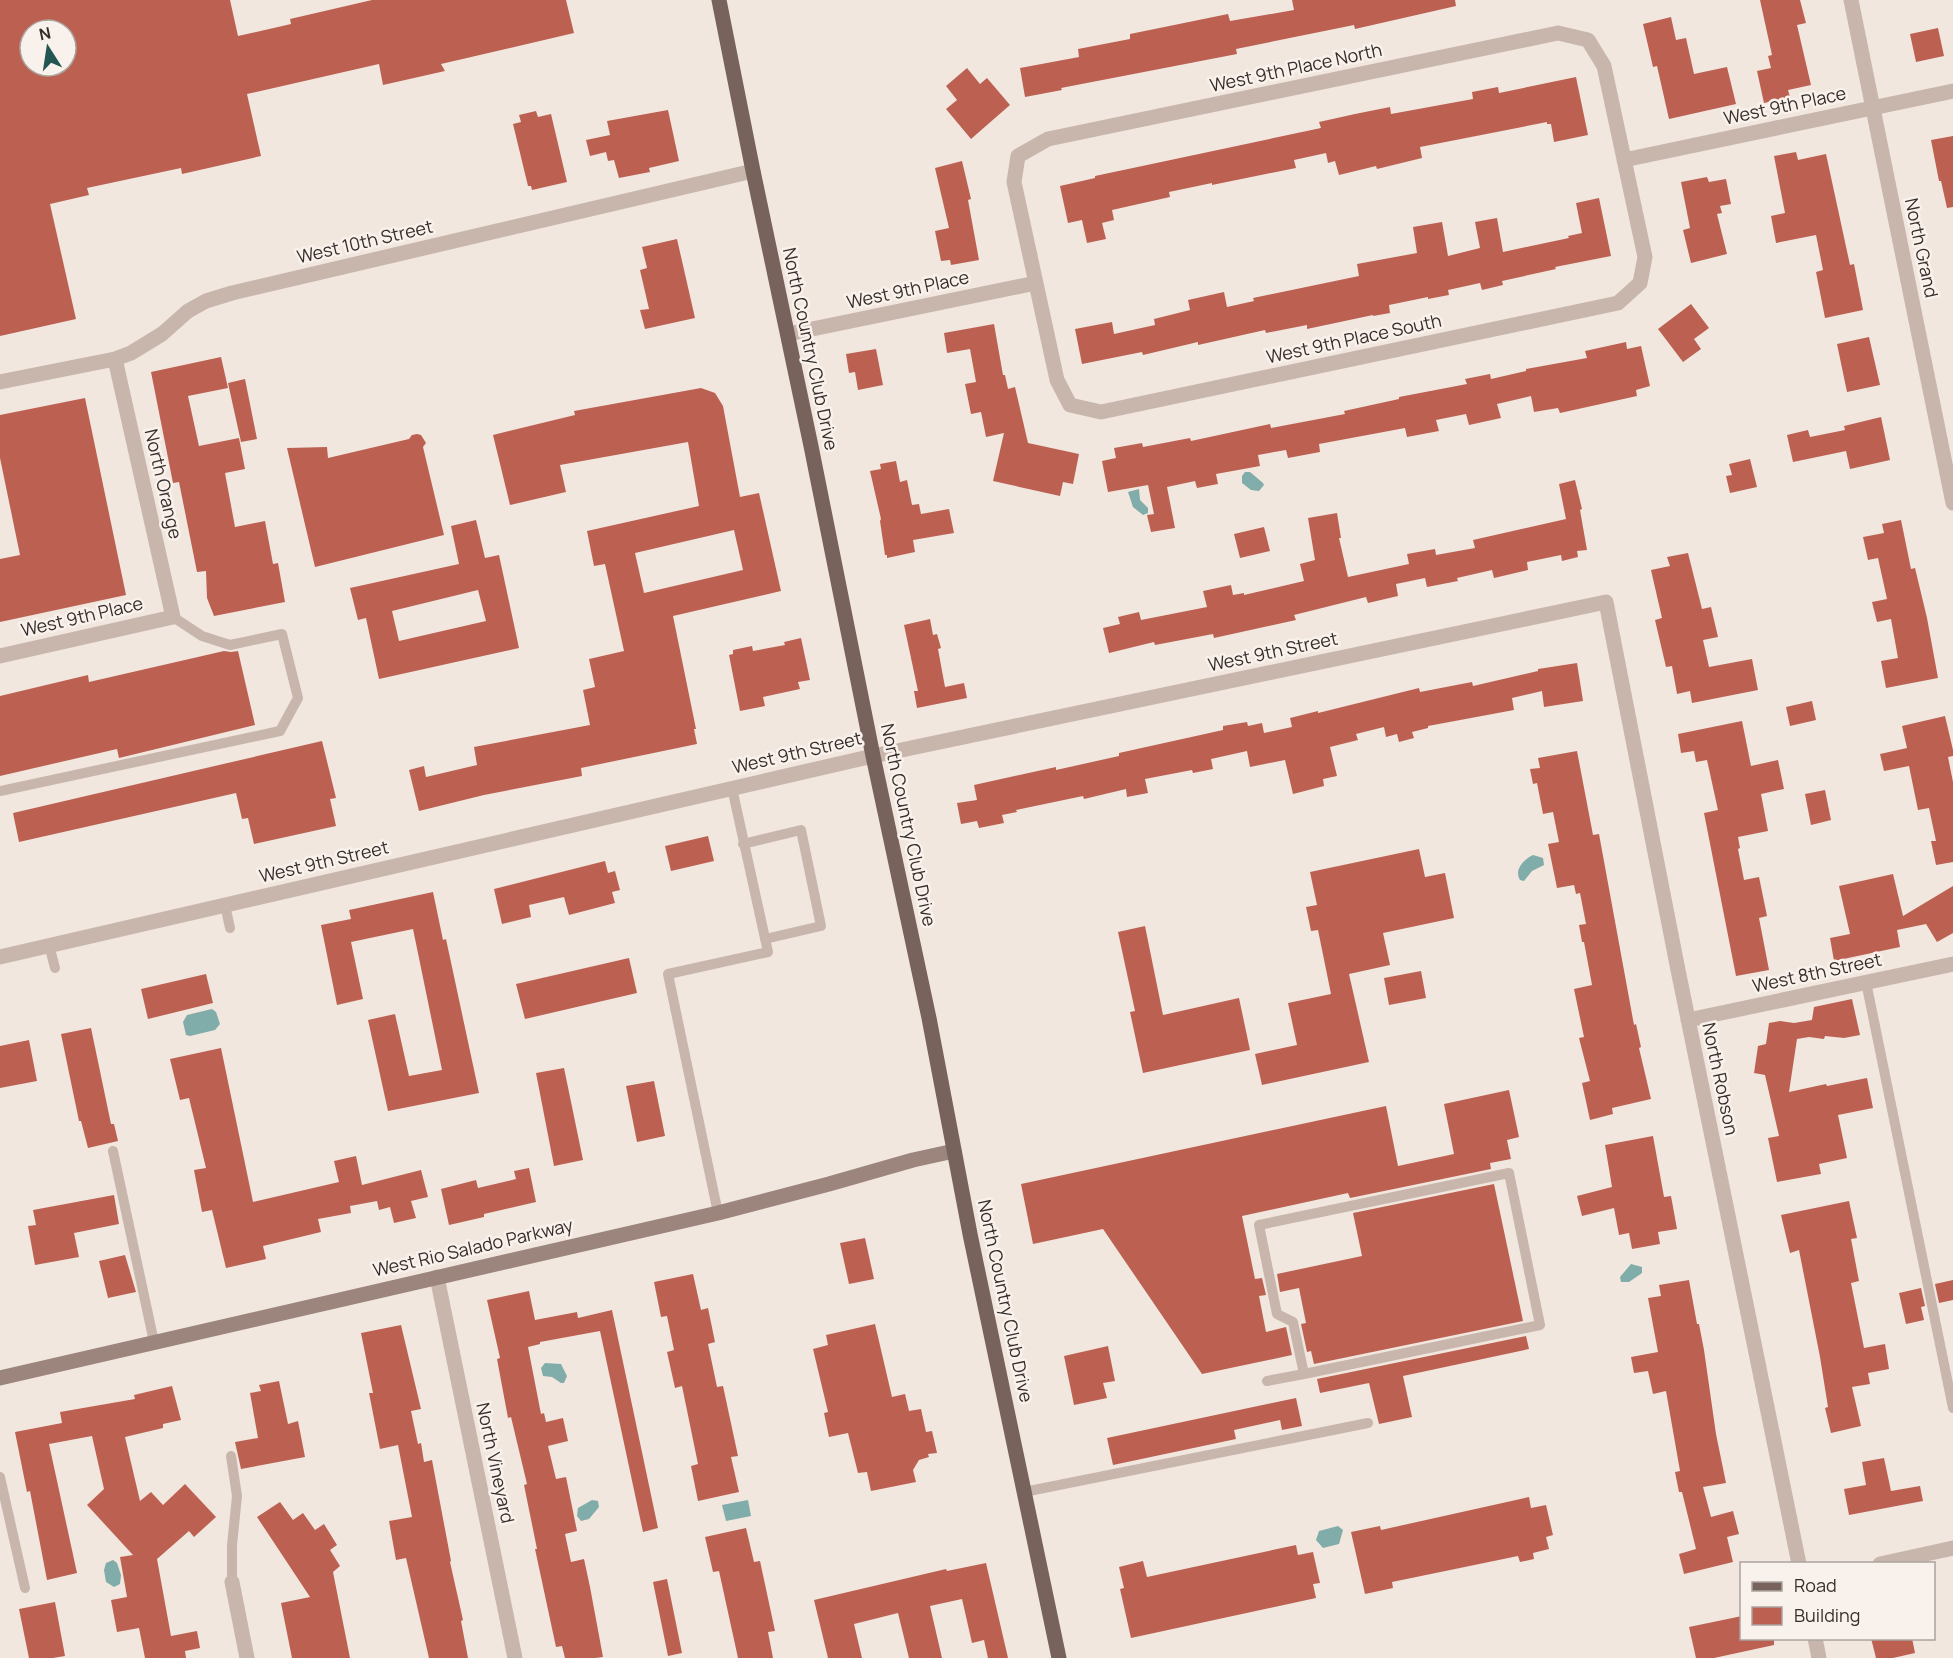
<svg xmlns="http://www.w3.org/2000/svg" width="1953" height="1658" font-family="Manrope,sans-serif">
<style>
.water{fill:#80aca9}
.building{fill:#bc6152;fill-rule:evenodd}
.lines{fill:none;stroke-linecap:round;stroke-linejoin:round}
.lane{stroke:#c8b6ac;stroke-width:10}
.street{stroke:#c8b6ac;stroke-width:15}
.secondary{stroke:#9c857d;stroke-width:15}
.primary{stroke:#77635c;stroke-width:15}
.labels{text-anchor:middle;stroke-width:5;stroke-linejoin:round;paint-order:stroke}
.street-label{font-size:18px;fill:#372d2a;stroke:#f9f1eb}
</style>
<rect width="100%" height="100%" fill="#f1e7df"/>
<path class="water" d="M1250,472L1263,483L1264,485L1259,491L1251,490L1242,483V476L1245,472Z
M1139,489L1140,500L1148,508V513L1143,515L1133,507L1128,492Z
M1533,855L1543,858L1544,865L1532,871L1524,881L1520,880C1514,870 1523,860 1533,855Z
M212,1009L216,1012L220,1024L215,1030L190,1036L186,1035L183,1022L187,1015Z
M1631,1264L1642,1267V1273L1629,1282H1621L1620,1277Z
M545,1363L561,1364L567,1376L564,1383H561L552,1377L543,1376L541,1368Z
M592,1500L598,1501L599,1507L589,1519L581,1521L577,1516L578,1508Z
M748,1500L751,1516L726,1521L722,1505Z
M1338,1526L1343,1530L1339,1544L1323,1548L1316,1540L1319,1531Z
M113,1560L117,1563L121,1575L120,1584L114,1587L106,1582L104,1570L106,1563Z"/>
<path class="building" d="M0,0H230L238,36L291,24L290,19L372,0H566L574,33L441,64L445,71L383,85L379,64L247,94L261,156L182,174L181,168L87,188L89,195L50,204L76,319L0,336ZM30,30H66V66H30Z
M1292,0H1455L1456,6L1355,29L1354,25L1236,49L1237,54L1061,88L1062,90L1025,97L1020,68L1079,57L1078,49L1130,39V34L1228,14L1230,21L1294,10Z
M1760,0H1800L1806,23L1797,25L1811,85L1788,90L1790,97L1764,103L1757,71L1771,68L1768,56L1772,55Z
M1671,17L1676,40L1686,38L1694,74L1727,67L1736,104L1669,119L1657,66L1653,67L1643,24Z
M1938,28L1944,56L1916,62L1910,34Z
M967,68L980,84L987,78L1010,105L971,139L946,109L957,100L946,86Z
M1576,77L1588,135L1554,142L1551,124H1547V122L1420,147L1422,158L1377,169L1376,166L1339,175L1335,161L1328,163L1326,153L1294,160L1296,168L1212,185V183L1169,192L1170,197L1112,210L1114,220L1102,223L1106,239L1087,243L1082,220L1068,223L1060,186L1095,178V176L1321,128L1319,122L1355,114L1390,107L1391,114L1473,99L1472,92L1498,87L1499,93Z
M668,110L679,161L649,168L650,172L619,178L614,160L608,161L606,152L590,156L586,140L610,135L607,121Z
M536,111L538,117L551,114L567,182L532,190L531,186H528L513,124L521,122L519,115Z
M1953,136V207L1947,208L1941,181H1939L1931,140Z
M1796,152L1798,160L1826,154L1850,265L1854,264L1863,310L1825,318L1816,272L1823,270L1816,235L1776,243L1771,216L1785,213L1774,156Z
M962,161L971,199L968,200L979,260L951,265L950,260L941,261L935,231L949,228L935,168Z
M1707,177L1709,182L1726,179L1731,204L1720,206L1722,213L1717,214L1727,254L1691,263L1683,230L1690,228L1681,182Z
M1599,198L1611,256L1555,267L1556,269L1502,281L1503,285L1482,290L1480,283L1448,290L1449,295L1428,299V297L1389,305L1390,313L1373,316V315L1307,329V325L1266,333L1265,330L1198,345V342L1143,355L1142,352L1082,364L1075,329L1112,322L1114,334L1155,325L1154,319L1190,310L1188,300L1224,292L1227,307L1254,301L1253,298L1359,276L1357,264L1417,253L1413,227L1442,222L1448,256L1480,248L1475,222L1497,218L1503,252L1569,238L1568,236L1582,233L1576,203Z
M677,239L695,318L645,329L640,310L649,309L640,270L647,268L642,247Z
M1691,304L1709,328L1694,339L1701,349L1683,362L1658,329Z
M994,324L1003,375H1005L1008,389L1015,387L1028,443L1079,454L1073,484L1063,482L1060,496L993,481L1004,433L986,437L981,412L971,414L965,384L976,382L970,349L947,353L944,333Z
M1869,337L1880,385L1847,392L1837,344Z
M1626,342L1627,349L1641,346L1650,386L1636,390L1637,396L1560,413L1558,408L1534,412L1531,396L1497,404L1501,418L1469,425L1466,414L1436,420L1439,431L1407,437L1405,428L1319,444L1320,452L1288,458L1286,450L1258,455L1260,466L1216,474L1218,484L1197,488L1195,481L1167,487L1175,528L1151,532L1147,515L1154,514L1148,485L1108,492L1102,461L1116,458L1114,448L1142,443L1143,447L1190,438L1191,441L1270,424L1271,428L1345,414L1344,411L1399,399V397L1467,384L1465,379L1490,374L1491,379L1526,371V369L1587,358L1585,351Z
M876,349L883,385L858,390L855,372L849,373L846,354Z
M221,357L228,388L188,396L199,446L239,438L245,469L225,473L235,527L265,521L273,564L278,563L285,602L214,616L207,598L206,571L197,572L179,482L173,483L151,372Z
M245,379L257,439L241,442L228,383Z
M701,388L715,393L723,406L740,497L759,493L781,591L673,616L696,729H694L697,744L581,768L582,776L484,795L419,811L409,770L424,766L426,777L477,765L474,747L590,725L583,690L595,687L589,659L624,651L605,564L594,566L587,531L699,506L688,442L560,465L566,492L510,505L493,435L575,415L574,411ZM734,530L743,570L644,593L635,553Z
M85,398L126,595L0,622V559L20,555L0,458V415Z
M1881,417L1890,460L1850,469L1846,451L1793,462L1787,435L1808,430L1810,437L1845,430L1844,426Z
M417,434L421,435L426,443L423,447L444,535L315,567L287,448L327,447L328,458L409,439L412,435Z
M1750,459L1757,487L1730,493L1726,476L1732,475L1729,464Z
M896,461L900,482L907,480L912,505L919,504L921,514L949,509L954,533L913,540L915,552L887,558V555H885L880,521L881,519L870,471L881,469L880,464Z
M1575,480L1582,509L1580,510L1587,550L1577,551L1578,557L1562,561L1561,555L1527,562L1528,570L1494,578L1492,570L1457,578L1458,581L1427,587L1425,578L1396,584L1398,596L1368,603L1366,597L1294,615L1296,620L1214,638L1213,634L1155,645L1154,642L1109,653L1103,628L1120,624L1118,617L1139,612L1141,620L1207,607L1203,591L1231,585L1233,595L1244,593V595L1304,581L1300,564L1315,560L1308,518L1337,513L1341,538H1339L1348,577L1409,564L1407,554L1435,549L1436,555L1475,548L1473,540L1566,519L1559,484Z
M476,520L485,558L499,555L519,648L379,679L366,618L358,620L350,588L459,564L451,526ZM478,590L486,621L399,641L392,611Z
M1901,520L1911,569L1915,568L1927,618L1938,678L1886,688L1881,661L1898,658L1891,619L1877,622L1872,602L1887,599L1878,558L1868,560L1863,537L1884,533L1882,524Z
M1264,527L1270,551L1240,558L1234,534Z
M1688,553L1702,609L1711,607L1718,637L1703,640L1709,667L1752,659L1758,690L1692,703L1690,691L1677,694L1672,666L1666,667L1655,620L1662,618L1651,570L1670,566L1667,557Z
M930,619L933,635L937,634L941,648L938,649L945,687L964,683L967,698L917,708L914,691H918L904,625Z
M801,638L810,680L798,682L800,689L763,697L765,706L740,711L729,655L733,654V650L752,646L753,651L785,645L784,642Z
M224,651L231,652L238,651L255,725L119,758L117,749L0,776V696L88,675L89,682Z
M1577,663L1583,701L1544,707L1542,691L1512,698L1514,710L1428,726V728L1412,732L1414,738L1399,742L1397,734L1386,737L1384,727L1356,734L1358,740L1330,747L1337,776L1323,779L1324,786L1293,794L1285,760L1250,767L1247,751L1211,759L1213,769L1193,773L1192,770L1145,779L1148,793L1127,797L1126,789L1084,799L1083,796L1016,810L1017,812L1002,815L1004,823L979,828L977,821L961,824L957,803L977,800L974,785L1056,767V770L1119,756V753L1223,730V726L1247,722L1248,726L1262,723L1264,733L1292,727L1290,718L1318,711V713L1419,688L1420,692L1472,682L1473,686L1538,671V669Z
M1812,701L1816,720L1790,726L1786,707Z
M1945,716L1953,750V756L1948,757L1953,782V862L1936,865L1931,841H1936L1929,808L1918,810L1909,766L1884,771L1880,754L1907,748L1902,726Z
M1742,721L1751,766L1778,760L1784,789L1761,794L1768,831L1738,837L1740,848L1738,849L1744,880L1759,877L1767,916L1759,918L1769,970L1736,976L1704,813L1718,810L1707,760L1696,762L1694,751L1681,753L1678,734Z
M322,741L336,798L330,799L336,826L254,844L248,818L242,819L236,793L19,842L13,813Z
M1577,751L1593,835L1599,834L1634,1025L1636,1024L1641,1047L1639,1048L1651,1099L1612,1108L1613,1114L1590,1120L1582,1083L1590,1081L1579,1038L1584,1037L1574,989L1592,985L1584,942H1582L1579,925L1586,924L1580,893L1576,894L1574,885L1557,888L1548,844L1559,842L1553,812L1543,814L1537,783L1533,784L1530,769L1540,768L1538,758Z
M1825,790L1831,820L1811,825L1805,794Z
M708,836L714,861L671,871L665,846Z
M1419,849L1425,877L1445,873L1454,918L1383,933L1390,965L1349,974L1369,1062L1262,1085L1255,1054L1297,1045L1288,1003L1331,994L1318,930L1311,931L1306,907L1317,905L1310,872Z
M605,861L608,873L615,871L620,890L612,892L615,903L569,915L564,897L529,905L531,917L502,924L494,889Z
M1893,874L1903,916L1953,886V933L1937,942L1926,924L1897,930L1900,947L1834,961L1830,938L1850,934L1839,886Z
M433,892L443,940L446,939L479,1093L388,1111L368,1020L395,1014L409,1076L442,1070L413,929L351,942L363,999L337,1005L321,925L351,919L349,910Z
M1145,926L1163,1015L1239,998L1250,1050L1143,1073L1130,1012L1135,1011L1118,932Z
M629,958L637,993L525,1019L516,984Z
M1421,971L1426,998L1389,1005L1384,978Z
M206,974L213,1003L148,1019L141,989Z
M1852,999L1860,1035L1844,1038L1825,1036L1824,1039L1809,1037L1797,1039L1789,1092L1826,1084L1827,1086L1867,1078L1873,1108L1838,1115L1847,1158L1819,1164L1821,1174L1777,1182L1768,1138L1779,1136L1765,1075L1754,1073L1758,1046L1766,1044L1769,1023L1780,1021L1794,1023L1812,1020L1814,1007Z
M91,1028L111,1124H114L118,1141L88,1148L81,1121H79L61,1034Z
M29,1040L37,1081L0,1088V1046Z
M221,1048L253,1202L339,1182L334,1161L356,1156L362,1185L421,1170L428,1197L411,1201L416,1218L394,1223L390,1207L379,1210L377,1201L350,1206L351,1213L318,1219L321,1232L263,1246L266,1259L226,1268L212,1210L202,1212L194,1170L206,1168L189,1098L180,1100L170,1059Z
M564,1068L583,1160L554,1166L536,1073Z
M654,1081L665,1136L637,1142L626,1086Z
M1509,1090L1519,1137L1507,1140L1511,1159L1490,1163L1491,1169L1350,1198L1348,1193L1242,1216L1255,1279L1262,1278L1266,1295L1259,1296L1266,1332L1286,1327L1292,1355L1202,1374L1103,1229L1033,1244L1021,1184L1386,1106L1398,1166L1454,1154L1444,1104Z
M1653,1136L1664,1197L1671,1196L1677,1229L1658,1232L1660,1244L1632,1249L1629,1233L1619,1235L1614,1208L1582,1216L1577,1196L1612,1187L1605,1145Z
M529,1168L536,1202L484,1214V1217L449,1225L441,1189L476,1180L478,1188L516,1179L514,1171Z
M1494,1184L1523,1321L1314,1364L1311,1351L1307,1352L1301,1324L1306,1323L1299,1288L1280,1292L1277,1274L1362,1256L1353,1213Z
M114,1195L119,1224L74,1233L79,1257L35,1265L28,1226L36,1225L33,1210Z
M1849,1201L1857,1238L1851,1239L1859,1281L1851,1283L1864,1348L1885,1344L1889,1369L1868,1373L1870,1384L1852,1387L1861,1426L1831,1433L1825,1408L1828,1407L1820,1357L1799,1250L1790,1253L1781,1215Z
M865,1238L874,1279L849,1284L840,1243Z
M125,1255L136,1292L108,1298L99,1261Z
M693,1274L701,1310L708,1308L715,1342L708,1344L717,1387L723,1386L738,1456L731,1457L739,1492L698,1501L691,1466L698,1464L682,1386L675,1388L667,1352L674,1350L667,1316L661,1317L654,1282Z
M1689,1280L1697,1324H1699L1704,1350L1716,1434L1726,1483L1703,1487L1711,1517L1733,1511L1739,1534L1727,1537L1733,1562L1684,1574L1679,1554L1696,1549L1682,1492H1679L1675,1472L1680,1471L1666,1391L1653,1394L1648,1371L1634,1373L1631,1357L1658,1352L1648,1298L1661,1296L1659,1285Z
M1953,1280V1300L1939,1303L1935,1284Z
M1921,1288L1925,1306L1921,1307L1924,1320L1906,1324L1899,1293Z
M529,1291L535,1320L577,1312L578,1318L612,1310L658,1528L643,1532L600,1331L540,1342V1344L528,1347L541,1414L544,1413L546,1422L563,1418L568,1441L548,1446L556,1479L566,1477L577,1531L565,1534L571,1562L584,1559L590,1587L603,1657L595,1658H565L562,1646L556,1647L535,1549H537L524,1485L527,1484L511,1417L508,1418L497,1359L500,1358L487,1300Z
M875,1324L892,1397L905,1394L909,1411L921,1409L926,1432L932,1431L937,1453L928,1454L929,1457L919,1460L913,1470L916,1482L871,1491L867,1472L858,1473L848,1433L829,1437L824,1413L828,1412L813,1349L828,1345L826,1335Z
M401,1325L421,1409L411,1411L418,1444L421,1443L424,1462L432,1460L451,1561L450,1562L463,1620L461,1621L468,1658H429L406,1558L396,1560L389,1521L412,1517L398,1445L380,1449L369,1393H373L361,1333Z
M1526,1336L1529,1349L1403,1376L1412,1417L1379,1424L1369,1383L1320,1393L1317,1379Z
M1108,1346L1115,1381L1103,1383L1107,1398L1074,1405L1064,1356Z
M279,1381L288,1424L298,1421L305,1457L241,1469L235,1442L258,1438L250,1393L261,1391L259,1385Z
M172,1386L181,1420L163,1424V1428L125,1437L140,1501L151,1492L163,1505L185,1484L216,1517L194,1537L189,1531L157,1559L171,1636L197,1631L200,1648L185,1651L186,1658H145L139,1628L117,1632L111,1600L127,1597L120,1557L133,1555L87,1505L104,1489L92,1436L49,1444L77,1573L47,1580L30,1491L27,1492L15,1432L62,1423L60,1412L135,1399L134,1395Z
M1296,1398L1302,1426L1282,1430L1280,1420L1234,1430L1236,1439L1113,1465L1107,1438Z
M1884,1458L1891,1491L1920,1486L1923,1501L1849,1515L1844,1489L1866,1485L1862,1462Z
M1529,1497L1531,1508L1546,1505L1553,1535L1546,1537L1549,1549L1533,1553L1534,1559L1520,1562L1518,1556L1392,1582L1393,1588L1365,1594L1351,1532L1380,1526L1381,1530Z
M280,1502L293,1520L303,1513L315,1530L324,1524L337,1545L330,1550L340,1566L333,1572L350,1658H292L281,1603L310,1597L257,1517Z
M746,1528L754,1562L760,1561L775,1631L768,1632L773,1658H738L719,1571L713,1572L705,1537Z
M1296,1545L1298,1555L1313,1552L1320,1583L1313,1584L1316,1598L1131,1638L1120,1589L1124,1588L1119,1567L1143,1561L1147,1577Z
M986,1563L1008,1658H988L984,1640L972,1643L962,1599L930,1606L942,1658H909L898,1613L854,1624L862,1658H828L814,1600L946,1569L947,1571Z
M667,1579L682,1653L668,1656L653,1582Z
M55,1602L65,1656L53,1658H29L19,1609Z
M1742,1616V1638H1774V1645L1714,1658H1696L1689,1627Z
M1871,1638H1912L1915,1653L1893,1658H1876Z"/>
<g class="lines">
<path class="lane" d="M0,791L280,731L298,698L282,634L230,645L202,636L173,617
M743,844L801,830L821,926L765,939
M225,905L230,928
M49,945L55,968
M1866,982L1953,1408
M113,1151L154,1342
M718,1213L668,974L768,952L732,788
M1267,1381L1304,1374L1540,1325L1509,1173L1259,1225L1277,1314L1293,1322L1304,1374
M231,1456L237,1496L232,1545V1582
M0,1477L25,1588
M1024,1492L1368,1423"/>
<path class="street" d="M1851,0L1953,503
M1558,33L1588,40L1604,66L1645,257L1640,283L1618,303L1101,412L1070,405L1057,380L1014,182L1018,156L1048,139Z
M1624,160L1953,91
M788,334L1036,283
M0,382L115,359L131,353L162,334L188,311L206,301L232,293L753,171
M0,656L173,617L115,359
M0,957L873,756L1606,602L1677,965L1799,1564
M1688,1020L1953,964
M437,1277L515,1658
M1880,1564L1953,1548
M232,1582L247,1658
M1815,1638L1819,1658"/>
<path class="secondary" d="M0,1378L718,1213L829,1184L913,1160L954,1151"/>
<path class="primary" d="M719,0L753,171L811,446L873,756L929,1018L970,1234L1059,1658"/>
</g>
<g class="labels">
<g class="street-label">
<text transform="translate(1296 68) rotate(-12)" y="6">West 9th Place North</text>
<text transform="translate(1785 106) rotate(-12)" y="6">West 9th Place</text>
<text transform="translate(365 242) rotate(-13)" y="6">West 10th Street</text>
<text transform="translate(1921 248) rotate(78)" y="6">North Grand</text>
<text transform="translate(908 290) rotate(-12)" y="6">West 9th Place</text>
<text transform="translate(1354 339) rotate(-12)" y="6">West 9th Place South</text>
<text transform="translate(810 349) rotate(78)" y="6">North Country Club Drive</text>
<text transform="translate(163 484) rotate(77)" y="6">North Orange</text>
<text transform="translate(82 617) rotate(-13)" y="6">West 9th Place</text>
<text transform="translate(1273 652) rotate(-12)" y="6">West 9th Street</text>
<text transform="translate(797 753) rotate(-13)" y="6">West 9th Street</text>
<text transform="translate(908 825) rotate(78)" y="6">North Country Club Drive</text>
<text transform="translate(324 862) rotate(-13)" y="6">West 9th Street</text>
<text transform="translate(1817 973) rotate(-12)" y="6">West 8th Street</text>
<text transform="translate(1720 1079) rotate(78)" y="6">North Robson</text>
<text transform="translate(473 1248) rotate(-13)" y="6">West Rio Salado Parkway</text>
<text transform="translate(1005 1301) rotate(78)" y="6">North Country Club Drive</text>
<text transform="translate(495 1463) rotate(78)" y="6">North Vineyard</text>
</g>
</g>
<rect x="1740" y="1562" width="195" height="78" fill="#f9f1eb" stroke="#aba39e" stroke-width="1.5"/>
<rect x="1752" y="1582" width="30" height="9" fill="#77635c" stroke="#aba39e" stroke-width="1.5"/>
<text x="1794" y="1592" font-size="18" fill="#372d2a">Road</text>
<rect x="1752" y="1607" width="30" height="18" fill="#bc6152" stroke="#aba39e" stroke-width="1.5"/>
<text x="1794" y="1622" font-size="18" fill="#372d2a">Building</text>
<g transform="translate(48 48) rotate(348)"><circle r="28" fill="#f9f1eb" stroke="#aba39e" stroke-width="1.5"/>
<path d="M0-4.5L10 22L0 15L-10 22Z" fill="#235553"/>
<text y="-9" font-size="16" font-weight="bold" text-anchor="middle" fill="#372d2a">N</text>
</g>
</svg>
